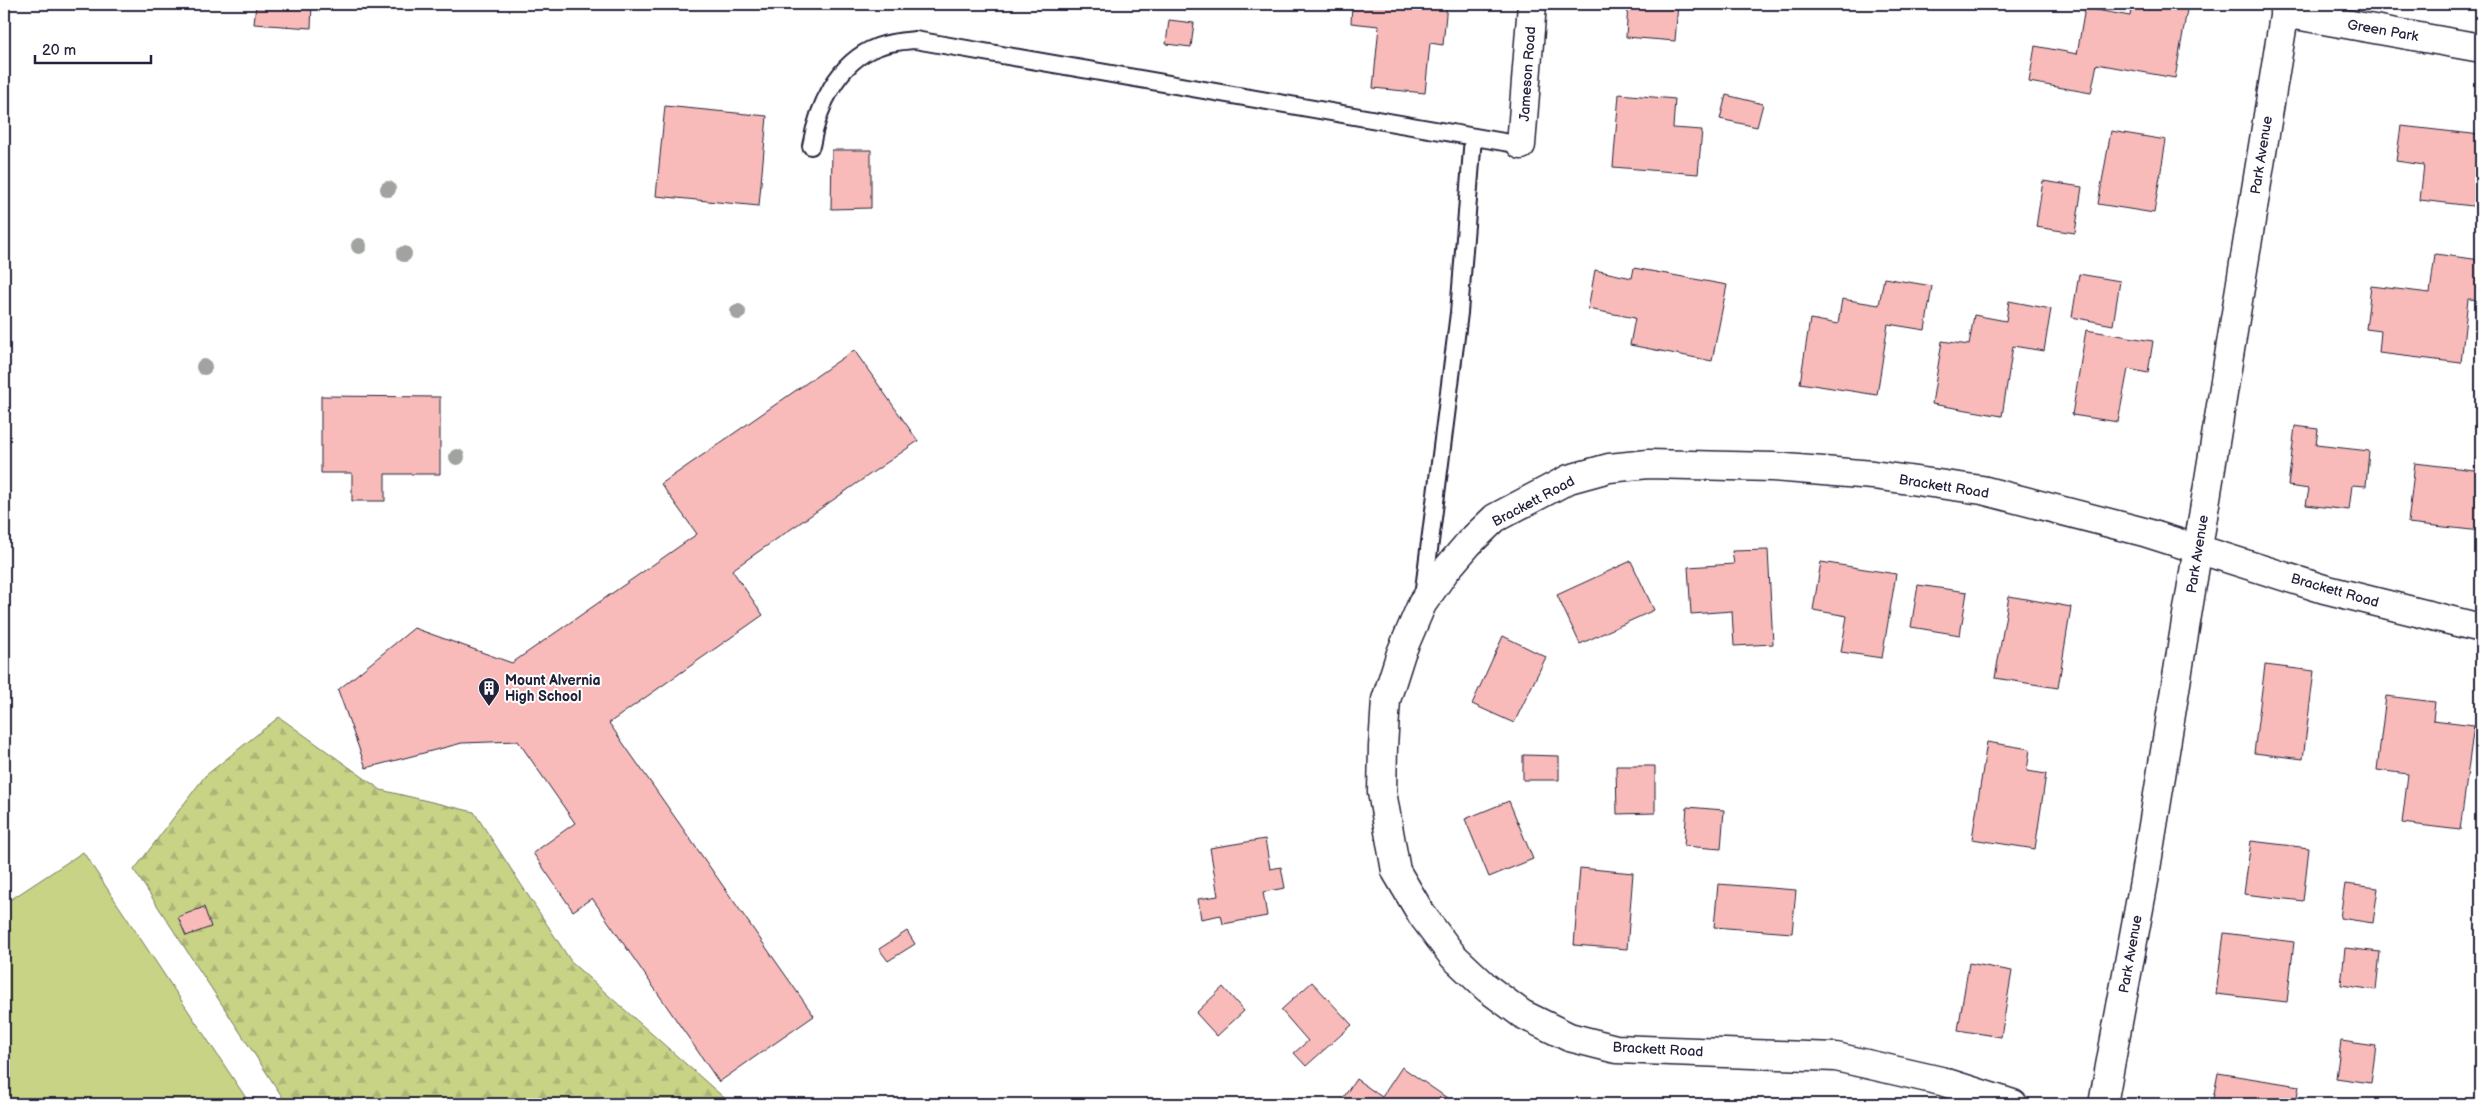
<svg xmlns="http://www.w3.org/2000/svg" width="2485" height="1108" font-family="'Balsamiq Sans',sans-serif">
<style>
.grass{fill:#c8d386;stroke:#757a60}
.forest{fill:url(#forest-firs);stroke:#757a60}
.building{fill:#f8bbb9;stroke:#22223b}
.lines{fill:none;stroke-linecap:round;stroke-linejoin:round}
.lane-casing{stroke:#22223b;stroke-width:20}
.street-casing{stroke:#22223b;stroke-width:31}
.lane{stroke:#fff;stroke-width:16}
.street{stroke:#fff;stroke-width:28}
.tree{fill:#a1a3a0}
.labels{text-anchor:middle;stroke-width:4;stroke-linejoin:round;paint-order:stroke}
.street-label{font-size:14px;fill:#22223b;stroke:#fff}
.poi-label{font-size:14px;font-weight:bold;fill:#22223b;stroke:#fff;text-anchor:start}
</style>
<defs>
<pattern id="forest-firs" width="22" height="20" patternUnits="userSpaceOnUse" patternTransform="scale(1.25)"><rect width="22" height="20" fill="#c8d386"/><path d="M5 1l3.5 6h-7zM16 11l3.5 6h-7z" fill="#acb575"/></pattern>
</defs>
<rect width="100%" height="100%" fill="#fff"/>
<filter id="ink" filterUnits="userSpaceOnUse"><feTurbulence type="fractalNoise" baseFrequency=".02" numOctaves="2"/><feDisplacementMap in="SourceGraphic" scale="10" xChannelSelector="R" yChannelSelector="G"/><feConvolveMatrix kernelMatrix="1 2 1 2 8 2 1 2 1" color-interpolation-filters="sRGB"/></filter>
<g filter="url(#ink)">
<path class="grass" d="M83,852L250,1104H4V904Z"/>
<path class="forest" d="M279,717L381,790L474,812L572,963L731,1104H287L134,870L205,776Z"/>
<path class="building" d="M256,4H312L311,28L254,24Z
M1352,4H1447L1443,45L1430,43L1425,93L1373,88L1379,26L1351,23Z
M1628,4H1678L1675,41L1626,37Z
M2132,4H2188L2175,78L2097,64L2091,93L2029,82L2035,46L2077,54L2085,8L2130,16Z
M1169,20L1194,23L1191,47L1166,44Z
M1619,94L1675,99L1673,128L1702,130L1698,174L1613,167Z
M1726,95L1763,104L1757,127L1720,119Z
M665,106L767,116L759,206L656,196Z
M2401,126L2481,135V207L2420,200L2424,165L2396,161Z
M2111,131L2166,140L2154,213L2098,204Z
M832,150H871V208L831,209Z
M2043,181L2082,187L2075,233L2036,227Z
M2435,254L2481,260V300L2468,299L2461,363L2379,353L2381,331L2366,329L2371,286L2430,293Z
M1634,268L1727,285L1712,361L1630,345L1635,318L1588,309L1595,270L1632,278Z
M2079,274L2120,281L2113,325L2072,317Z
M1884,278L1932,286L1925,330L1888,324L1877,395L1800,383L1810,319L1838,324L1842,299L1879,305Z
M2009,301L2051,309L2044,351L2013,346L2002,416L1932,404L1942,341L1969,345L1974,315L2006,321Z
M2086,330L2153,341L2148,373L2128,369L2118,422L2072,415Z
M854,350L918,441L732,570L763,615L609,723L814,1016L719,1082L592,898L573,911L533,853L575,823L518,741L462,743L366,768L338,690L414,628L512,663L697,534L661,484Z
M321,396L440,397V474H385V501H352V473H321Z
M2295,426L2318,429L2316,445L2369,451L2366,486L2352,485L2349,510L2306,505L2309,489L2288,486Z
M2476,456L2481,457V531L2408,523L2415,463L2474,470Z
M1768,550L1773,644L1734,646L1732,611L1691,614L1688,567L1734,564L1732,551Z
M1631,561L1654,610L1580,644L1557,595Z
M1821,562L1896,574L1882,658L1841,652L1847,616L1813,610Z
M1918,585L1967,592L1960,635L1911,627Z
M2009,596L2071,607L2058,688L1995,678Z
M1503,636L1546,657L1514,723L1472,704Z
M2265,665L2314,671L2303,759L2254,753Z
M2386,696L2435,702L2433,720L2474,725L2460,830L2402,823L2408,774L2377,770Z
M1987,742L2030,749L2027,771L2046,774L2035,849L1972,839Z
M1523,755L1559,756V780H1523Z
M1616,766H1655V813L1617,814Z
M1509,801L1533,859L1489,877L1465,819Z
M1687,807L1724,810L1721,849L1684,846Z
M1265,839L1270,869L1281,867L1285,888L1263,892L1267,916L1223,924L1221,915L1201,919L1198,899L1218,896L1210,848Z
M2251,841L2309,848L2303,901L2244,894Z
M1580,868L1633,873L1627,949L1574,945Z
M1718,884L1796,890L1792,933L1714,927Z
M2345,884L2378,888L2373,923L2340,918Z
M204,907L211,927L186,936L178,917Z
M907,931L915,944L888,961L879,949Z
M2224,933L2294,942L2287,1002L2216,994Z
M2345,948L2380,952L2376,990L2341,985Z
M1969,963L2012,971L2001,1037L1958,1030Z
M1312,982L1352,1025L1306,1066L1294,1053L1308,1041L1281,1010Z
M1223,987L1244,1011L1217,1036L1196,1013Z
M2341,1041L2376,1046L2371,1083L2336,1078Z
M1402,1067L1453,1102L1452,1104H1339L1356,1079L1382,1097Z
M2218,1073L2299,1086L2296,1104H2212Z"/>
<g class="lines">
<g class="lane-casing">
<path id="lane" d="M811,146C818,107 837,62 877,47C889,42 903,41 915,40L1521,145
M1423,597L1459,313L1473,137"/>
</g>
<g class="street-casing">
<path id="street" d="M2284,13L2481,48
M1521,145L1532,4
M2013,1104L1941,1081L1836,1057L1616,1049L1569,1037L1522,1014L1487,988L1453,956L1422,915L1396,871L1382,792L1383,747L1386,700L1401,653L1422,604L1445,571L1469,543L1495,518L1531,499L1569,479L1609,468L1648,464L1773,467L1873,475L1982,490L2144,532L2324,589L2481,628
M2103,1104L2144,881L2286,4"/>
</g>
<use href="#lane" class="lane"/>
<use href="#street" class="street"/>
</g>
<g class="tree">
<circle cx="388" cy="189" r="8"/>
<circle cx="359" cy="246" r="8"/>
<circle cx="404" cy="254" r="8"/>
<circle cx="738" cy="312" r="8"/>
<circle cx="204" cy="367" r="8"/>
<circle cx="457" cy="457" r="8"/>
</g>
</g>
<defs>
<g id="building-pin" transform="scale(1.125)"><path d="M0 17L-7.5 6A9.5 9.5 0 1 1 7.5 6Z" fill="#22223b" stroke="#fff"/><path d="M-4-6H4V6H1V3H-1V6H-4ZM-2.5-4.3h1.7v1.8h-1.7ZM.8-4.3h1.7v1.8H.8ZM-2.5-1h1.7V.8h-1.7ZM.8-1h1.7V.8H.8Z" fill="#fff"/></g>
</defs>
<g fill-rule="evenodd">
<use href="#building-pin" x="489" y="688"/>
</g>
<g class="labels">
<g class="street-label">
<text transform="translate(2383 30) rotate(10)" y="5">Green Park</text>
<text transform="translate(1527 74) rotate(-86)" y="5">Jameson Road</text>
<text transform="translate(2261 155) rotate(-81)" y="5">Park Avenue</text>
<text transform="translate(1944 486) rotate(9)" y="5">Brackett Road</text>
<text transform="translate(1533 501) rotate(-28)" y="5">Brackett Road</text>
<text transform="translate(2197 554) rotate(-81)" y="5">Park Avenue</text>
<text transform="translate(2335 590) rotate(16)" y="5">Brackett Road</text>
<text transform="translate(2130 954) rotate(-80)" y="5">Park Avenue</text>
<text transform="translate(1658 1049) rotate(3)" y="5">Brackett Road</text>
</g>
<g class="poi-label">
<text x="505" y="685">Mount Alvernia<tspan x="505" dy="16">High School</tspan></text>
</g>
</g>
<rect width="2485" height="1108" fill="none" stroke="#fff" stroke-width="20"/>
<rect x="10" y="10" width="2465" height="1088" fill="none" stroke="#22223b" stroke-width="2" filter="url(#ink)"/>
<path d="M35 55v8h116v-8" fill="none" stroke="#22223b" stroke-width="2.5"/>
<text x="42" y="55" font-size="15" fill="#22223b" stroke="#ffffff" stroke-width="4" paint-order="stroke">20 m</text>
</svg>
